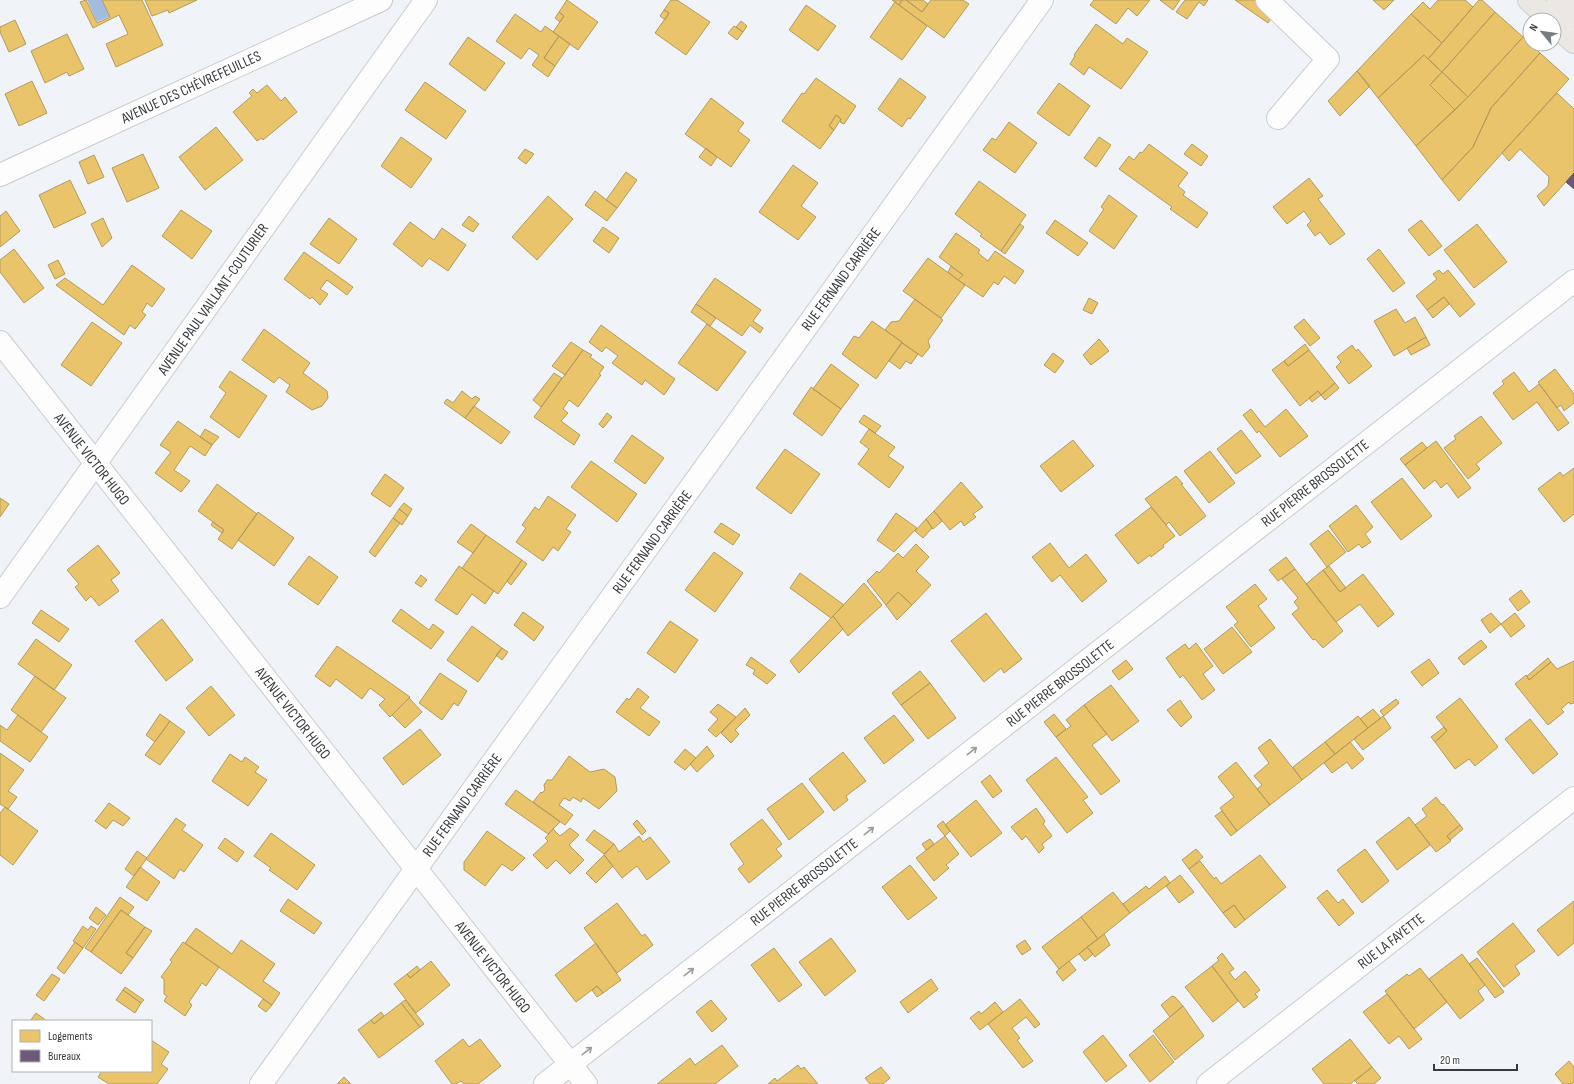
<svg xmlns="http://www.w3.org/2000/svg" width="1574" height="1084" font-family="'Sofia Sans Condensed',sans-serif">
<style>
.water{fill:#a2bbe1}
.homes{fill:#e9c46a;stroke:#b49b5d}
.offices{fill:#6d597a;stroke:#5d5068}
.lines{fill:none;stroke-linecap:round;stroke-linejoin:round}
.minor-casing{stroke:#c9cccf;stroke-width:24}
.major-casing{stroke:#ced0d2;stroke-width:24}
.minor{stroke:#fdfdfe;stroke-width:22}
.major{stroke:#ebe8e4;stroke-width:22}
.oneway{stroke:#9a9c9e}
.labels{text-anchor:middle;stroke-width:4;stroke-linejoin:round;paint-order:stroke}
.street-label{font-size:15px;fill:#383b3e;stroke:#fff}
</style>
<rect width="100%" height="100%" fill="#f0f4f8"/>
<path class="water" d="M87,0H102L110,16L97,22Z"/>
<path class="homes" d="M86,0L97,23L110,17L102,0H142L163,45L116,67L106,44L128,34L119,15L93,28L80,2Z
M145,0H197L169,13L168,10L152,16Z
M567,0L598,22L578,50L553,32L564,16L559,12Z
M671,0H677L710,22L686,55L655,33L669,13L664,10Z
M892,0H902L899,5Z
M902,0H906L922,12L931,0H963L969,4L944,38L899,5Z
M906,0H923L928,4L922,12Z
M1094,0H1150L1137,16L1128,8L1116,24L1090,5Z
M1160,0H1180L1173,10Z
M1185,0H1208L1204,6L1199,2L1187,19L1176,12Z
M1235,0H1255L1274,14L1268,23Z
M1373,0H1394L1384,10Z
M1438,0H1465L1473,7L1442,43L1411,14L1423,2L1430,9Z
M1479,0H1482L1495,12L1442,72L1428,59Z
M895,2L927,26L902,60L870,37Z
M806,5L836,26L818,51L789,30Z
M664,10L669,13L665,20L660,16Z
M559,12L564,16L560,22L555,18Z
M1495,12L1523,37L1468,97L1442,72Z
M515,14L541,32L545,26L559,36L544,58L555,66L548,77L532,65L539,55L529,48L521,59L496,41Z
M1411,14L1442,43L1428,59L1424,55L1378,98L1357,71Z
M15,20L26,44L9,52L0,32V27Z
M741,21L747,26L743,32L736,27Z
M1096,24L1123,44L1127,38L1148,52L1121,89L1089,67L1084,75L1070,64L1075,56L1074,55Z
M734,26L743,32L737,40L728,33Z
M67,34L84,69L69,76L67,72L45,83L31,51Z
M559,36L570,44L555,66L544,58Z
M468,37L505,63L485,91L449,64Z
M1523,37L1540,53L1491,108L1473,147L1442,180L1416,146L1468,97Z
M1540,53L1569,79L1459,201L1442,180L1473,147L1491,108Z
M1424,55L1442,72L1430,85L1455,110L1416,146L1378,98Z
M1357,71L1370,86L1340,116L1328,101Z
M1442,72L1468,97L1455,110L1430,85Z
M816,78L856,106L844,124L840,122L841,119L836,115L829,126L834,130L820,149L782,121L802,93L804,94Z
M900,78L926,97L910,119L908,118L902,127L878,109Z
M32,81L47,113L19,126L5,94Z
M425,82L466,111L446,139L405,110Z
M1059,83L1090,106L1069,136L1037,113Z
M267,85L281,101L285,97L297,112L263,140L262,138L257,141L233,112L252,96L249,93L253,89L257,93Z
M1557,93L1574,109V173L1544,206L1537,196L1548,186L1549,177L1520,149L1509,161L1502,153Z
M711,98L744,123L738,131L750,140L731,167L685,134Z
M836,115L841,119L834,130L829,126Z
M1009,122L1037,143L1015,173L983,150L992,138L996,140Z
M216,127L243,160L205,190L179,157Z
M401,137L432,159L411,188L381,166Z
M1099,137L1111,145L1096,167L1084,158Z
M1149,144L1188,173L1178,186L1185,192L1183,195L1208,213L1197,228L1170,209L1172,207L1119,169L1129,156L1134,160L1140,152L1142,153Z
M1192,144L1208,156L1201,166L1184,154Z
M706,148L717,157L711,166L699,157Z
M525,149L534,154L526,164L518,158Z
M143,154L159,188L127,202L112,168Z
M94,155L104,177L88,184L79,162Z
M793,165L818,183L801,206L816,217L798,240L759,212Z
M626,172L637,180L617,208L606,200Z
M1309,178L1323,196L1318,199L1345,234L1330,245L1320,232L1315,236L1307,225L1311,221L1304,211L1287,224L1273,207Z
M70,180L86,213L54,228L39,195Z
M979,181L1026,215L1001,251L980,236L982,234L955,214Z
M595,191L617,208L607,221L585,205Z
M1109,195L1137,216L1114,249L1089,231L1104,209L1101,207Z
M548,196L573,219L537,260L512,237Z
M181,210L212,231L192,259L162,236Z
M6,211L20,231L0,247V216Z
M469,216L479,224L473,232L462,225Z
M103,218L112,238L102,247L91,224Z
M329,218L357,239L339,264L310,244Z
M1055,220L1088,243L1078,256L1046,233Z
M1421,220L1442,246L1429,256L1408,230Z
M410,222L434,240L442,228L466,245L448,271L429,258L422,267L393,244Z
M1020,224L1024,227L1005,254L1001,251Z
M1477,224L1507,262L1474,288L1444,250Z
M603,227L619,238L609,253L593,241Z
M956,233L980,250L978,253L988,261L995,251L1024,271L1015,284L1004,276L998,285L994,282L983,297L958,280L963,275L939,257Z
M14,249L44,288L24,303L0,272V260Z
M1379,249L1405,283L1393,292L1367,259Z
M304,252L353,287L347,295L327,280L320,289L328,294L320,305L312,297L310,299L284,279Z
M928,258L965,285L941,318L903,291Z
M58,260L65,274L55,279L48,265Z
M132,265L165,289L152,307L147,303L142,312L146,315L135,329L130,325L124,335L56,285L65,278L103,305Z
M951,266L963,275L958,280L948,272Z
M1439,270L1443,274L1448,270L1475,304L1460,317L1444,297L1427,310L1416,296L1437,279L1433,274Z
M715,278L761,310L753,321L763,328L760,333L750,325L742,336L696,304Z
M1444,297L1449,304L1433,318L1427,310Z
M1089,298L1098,303L1092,314L1083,310Z
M915,299L943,320L928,341L930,347L922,357L885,330L891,322L899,321Z
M696,304L716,318L710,326L691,312Z
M1396,309L1405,323L1415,317L1426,337L1394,356L1374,321Z
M1304,319L1320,338L1310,346L1294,327Z
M872,321L902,342L876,379L842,354L854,336L859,338Z
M92,322L122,343L91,386L61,365Z
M707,324L746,352L717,391L678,363Z
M601,325L675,379L664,395L645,380L642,385L612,363L618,356L606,347L602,352L589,342Z
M264,329L310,363L303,373L327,391L328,398L322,406L312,410L286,392L290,385L279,377L274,383L242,360Z
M1426,337L1430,345L1411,355L1407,348Z
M1099,339L1109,351L1091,365L1083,355Z
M571,342L583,350L565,375L552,366Z
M902,343L918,354L911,364L906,361L900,369L889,361Z
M1305,344L1309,350L1288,366L1284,361Z
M1352,345L1356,351L1358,349L1372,366L1349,384L1336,367L1341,362L1337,357Z
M583,350L592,355L590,357L604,367L599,374L601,375L578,407L569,400L563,409L568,413L561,421L580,435L574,445L534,417Z
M1309,350L1335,383L1321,395L1318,391L1300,406L1272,370L1284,361L1288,366Z
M1053,353L1064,361L1055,373L1044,365Z
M831,364L859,385L841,409L813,389Z
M1555,369L1574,394V403L1564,411L1561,405L1557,408L1538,382Z
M230,371L267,396L239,438L210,417L226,393L219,387Z
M1514,372L1529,392L1539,384L1569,423L1558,431L1537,402L1513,420L1493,393L1504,384L1502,381Z
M554,373L562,378L541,407L533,400Z
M1335,383L1339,388L1325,400L1321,395Z
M811,387L841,409L822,436L793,414Z
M462,391L472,399L475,396L480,399L465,418L444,403L447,399L453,403Z
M1318,391L1321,395L1312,402L1309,398Z
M474,406L510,432L501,444L465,418Z
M1251,409L1265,427L1286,409L1308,436L1280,457L1259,431L1257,433L1243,415Z
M607,413L612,417L603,428L599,424Z
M864,415L881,426L875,433L859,422Z
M1481,416L1502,443L1476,464L1480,469L1468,479L1444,448L1456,439L1454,436Z
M178,421L212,445L205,456L190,446L174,470L190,481L181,492L155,473L171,452L160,445Z
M205,429L219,437L212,445L200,437Z
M869,429L895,447L888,456L904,467L889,488L858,464L869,449L860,442Z
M1241,430L1261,456L1236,474L1217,449Z
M632,435L664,458L645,484L614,461Z
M1073,440L1094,466L1061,492L1040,466Z
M1436,441L1471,488L1458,498L1447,483L1441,488L1435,480L1424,489L1405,465Z
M1422,442L1427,448L1405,465L1400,459Z
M785,449L820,474L791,514L756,488Z
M1210,451L1235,483L1209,503L1184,471Z
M591,461L637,494L617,522L571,487Z
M1574,468V514L1564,522L1538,489L1560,472L1563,476Z
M385,474L404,488L390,507L371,494Z
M1176,476L1183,484H1181L1206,516L1180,536L1169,522L1166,525L1145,499Z
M1402,478L1432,516L1401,540L1371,502Z
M961,482L983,507L973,514L976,517L964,526L961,521L950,530L934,511Z
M217,484L257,514L232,549L218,539L224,530L198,511Z
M548,496L576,515L566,529L571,532L558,551L553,547L543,561L516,542L526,528L522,525L535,507L539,510Z
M0,498L9,504L0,517Z
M404,503L412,509L408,516L399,509Z
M1356,505L1373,527L1365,534L1371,542L1362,548L1359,544L1348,552L1329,526Z
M1151,507L1175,536L1163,545L1164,547L1151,557L1150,555L1138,564L1115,535Z
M399,509L408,516L402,525L393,518Z
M934,511L942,521L933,529L926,519Z
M258,512L294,538L274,566L238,540Z
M896,513L917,528L894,552L877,540Z
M393,518L400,523L375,557L369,552Z
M926,519L932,528L923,538L915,531Z
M213,522L224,530L222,533L211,525Z
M721,523L740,535L733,545L714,532Z
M471,524L486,535L473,553L457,542Z
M1328,530L1346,552L1327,567L1310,544Z
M486,535L522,560L498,594L462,568Z
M1050,543L1069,568L1086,554L1107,581L1082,602L1060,575L1052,582L1032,557Z
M916,544L929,557L916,571L931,585L912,605L898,592L886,605L867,581L877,571L879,573L898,553L903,558Z
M98,545L120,573L111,580L119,591L99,606L91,596L86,601L75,587L79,584L67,570Z
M714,552L743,573L715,612L685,590Z
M309,556L338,577L318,605L288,584Z
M1286,557L1295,569L1278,581L1269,570Z
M522,560L527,564L511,585L507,581Z
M459,566L494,591L485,604L472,594L457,615L435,600Z
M1329,566L1346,588L1340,592L1323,570Z
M1295,569L1343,631L1323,648L1315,639L1313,640L1292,614L1299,608L1294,602L1298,598L1282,579Z
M1323,570L1340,592L1363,574L1394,614L1378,627L1360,604L1336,622L1306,584Z
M800,573L844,605L831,618L790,588Z
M421,575L427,580L421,587L415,583Z
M864,583L882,605L848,636L833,616Z
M1255,584L1267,599L1258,606L1275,628L1251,647L1234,625L1238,622L1226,607Z
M1521,590L1530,602L1518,611L1509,599Z
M898,592L912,605L897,620L886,605Z
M401,609L429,630L433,624L444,632L431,649L392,621Z
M41,610L69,629L59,642L32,623Z
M523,612L544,627L534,641L514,625Z
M986,613L1022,659L1004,673L1001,668L984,682L951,641Z
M1491,613L1501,624L1490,633L1481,620Z
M1515,613L1525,626L1511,637L1501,624Z
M833,616L843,629L799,673L790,661Z
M162,619L193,660L166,681L135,641Z
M670,621L698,640L675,673L647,653Z
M472,626L502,648L478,682L447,660Z
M1232,627L1252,652L1223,674L1204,649Z
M36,639L72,665L54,690L18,664Z
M1481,640L1487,647L1464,665L1458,658Z
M1196,643L1213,666L1203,674L1215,690L1202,700L1183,675L1180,678L1166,658L1185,644L1189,649Z
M337,646L379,675L410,697L390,717L379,705L385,699L370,688L362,699L336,679L330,687L315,676Z
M502,648L508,652L502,660L496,655Z
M751,657L776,675L767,684L753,674L755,670L746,665Z
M1548,658L1551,662L1529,680L1527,676Z
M1429,659L1439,673L1422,686L1411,672Z
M1126,660L1133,669L1119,680L1112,671Z
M1574,661V703L1570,704L1569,702L1561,709L1564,712L1548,725L1515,684L1526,675L1529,680L1551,662L1557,669Z
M920,671L930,683L901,705L892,693Z
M440,673L467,691L458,706L454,703L442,720L419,703Z
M35,676L66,698L41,732L11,710Z
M930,683L956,718L928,739L901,705Z
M1111,685L1139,721L1112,741L1084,705Z
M211,686L235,715L209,736L186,708Z
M638,688L649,697L640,708L660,722L649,736L616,712L627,698L629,700Z
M409,698L422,712L405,728L392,715Z
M1460,698L1498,747L1475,766L1469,759L1455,769L1435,742L1447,731L1436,717Z
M1396,699L1399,703L1384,716L1380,711Z
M1180,700L1192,717L1181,727L1167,710Z
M718,704L736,717L716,737L708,730L718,719L710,712Z
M1084,705L1107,734L1092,745L1120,781L1101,795L1056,737L1071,726L1066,720Z
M745,708L750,715L735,730L739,734L731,743L721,733Z
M1373,709L1381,718L1368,728L1360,719Z
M160,714L170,721L155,742L146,735Z
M1054,714L1066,729L1056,737L1044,722Z
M18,715L48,737L30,762L0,741V725L7,730Z
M894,715L914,740L884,764L864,738Z
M1358,716L1368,728L1335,754L1325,742Z
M1383,716L1391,728L1363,750L1354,739Z
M1530,719L1558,754L1533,774L1505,739Z
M170,721L185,732L160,765L145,755Z
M1444,727L1447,731L1435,742L1431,737Z
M420,729L441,755L403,785L383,758Z
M1270,739L1302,780L1270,805L1257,789L1262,785L1254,776L1269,763L1258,748Z
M1325,742L1335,754L1302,780L1293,767Z
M1350,742L1364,759L1352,769L1347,762L1332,773L1324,763Z
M707,746L714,756L697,772L690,764Z
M685,749L696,758L685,770L674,762Z
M843,752L866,781L846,796L848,800L834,811L809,779Z
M0,753L24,770L8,791L17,797L8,809L0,804Z
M230,754L242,762L245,757L259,767L255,772L267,780L248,806L212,781Z
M569,756L590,772L604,769L615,777L617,791L599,809L583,798L581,802L573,797L570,801L564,798L559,805L573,815L565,825L533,802L541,792L542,793L545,790L544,785L547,780H552Z
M1056,757L1088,797L1083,800L1093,813L1067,833L1026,780Z
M1236,762L1270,805L1237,831L1220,808L1234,797L1218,777Z
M990,775L1002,791L993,798L981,782Z
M802,783L824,812L789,840L767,809Z
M516,790L560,822L548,834L505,804Z
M1436,797L1442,805L1443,804L1460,825L1447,836L1451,841L1436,852L1415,825L1427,816L1422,809Z
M976,800L1002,833L971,857L945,825Z
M109,803L130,818L123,826L113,820L106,829L95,821Z
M5,807L38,831L13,865L0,855V813Z
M1036,808L1045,821L1043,824L1052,836L1042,844L1044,848L1039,853L1026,836L1022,840L1011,827Z
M1222,811L1237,831L1231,836L1215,816Z
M1409,817L1430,845L1397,870L1376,842Z
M176,818L186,825L182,830L203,845L184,872L180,869L174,879L146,859Z
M762,819L782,844L776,849L782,856L749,883L738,869L744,864L730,844Z
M637,820L646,831L642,835L633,824Z
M943,821L950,831L945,836L937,826Z
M1460,825L1463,829L1450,840L1447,836Z
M570,828L579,835L569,845L584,860L570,874L556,860L547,869L533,855L548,841L545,838L553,829L560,836Z
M594,830L614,844L604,854L586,840Z
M487,831L525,858L512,871L502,864L485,886L464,870V862Z
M271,833L315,865L297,890L269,870L271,868L254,856Z
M639,836L643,842L650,837L670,862L647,880L637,866L622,878L604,855L614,844L619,852Z
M945,836L959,854L946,865L949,868L934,881L916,858Z
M225,838L244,852L237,862L218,848Z
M930,839L934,844L926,850L922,844Z
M1196,849L1203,857L1189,869L1182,860Z
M1365,849L1389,881L1362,903L1337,870Z
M137,851L147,858L134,876L125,869Z
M604,855L613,866L596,883L586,873Z
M1260,855L1286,887L1245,920L1234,905L1223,913L1189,869L1200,861L1214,879L1216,877L1221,884Z
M910,865L937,898L908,920L882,887Z
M140,867L160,882L147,901L126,887Z
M1180,875L1194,892L1179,903L1166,886Z
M1165,876L1170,883L1130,913L1123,904L1146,886L1149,889Z
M1327,890L1338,903L1343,899L1354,913L1339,926L1317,898Z
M1113,892L1130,913L1098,939L1081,917Z
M120,897L134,907L128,915L121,910L91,952L85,948Z
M288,899L322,923L314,934L280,911Z
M1574,901V943L1558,956L1537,930Z
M617,903L642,936L645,934L653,945L617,973L584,928Z
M1234,905L1245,920L1235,928L1223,913Z
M96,907L106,915L98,925L89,918Z
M121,910L145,927L126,953L133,958L121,974L91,952Z
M1081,917L1098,939L1059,969L1042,947Z
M1513,923L1535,951L1515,966L1520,974L1504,987L1477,952Z
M83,926L88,930L91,926L96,929L83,948L73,941Z
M145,927L152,931L133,958L126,953Z
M196,928L232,954L241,940L275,964L263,981L280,993L272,1005L185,943Z
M1104,934L1110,945L1095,957L1087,947Z
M831,938L856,971L825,996L799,962Z
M1025,940L1031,949L1022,955L1016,946Z
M75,942L83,948L64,974L57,968Z
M183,942L219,967L206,986L202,983L189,1002L192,1005L185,1016L164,1001L167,996L164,994V979L161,977L172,962L170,960Z
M596,943L621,980L603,993L597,986L576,1002L555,975Z
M1087,947L1093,954L1085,961L1079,954Z
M774,948L802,985L779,1002L751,965Z
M1222,953L1234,969L1229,972L1235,980L1245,971L1260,990L1255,994L1258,997L1244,1008L1212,966L1219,960L1217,958Z
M1462,954L1485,985L1478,991L1484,1000L1460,1019L1429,979Z
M1477,958L1504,992L1495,998L1469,964Z
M431,961L450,985L416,1013L394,984L407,974L410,978Z
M1069,961L1076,970L1063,981L1056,972Z
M417,966L420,970L410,978L407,974Z
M1212,966L1238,1001L1213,1022L1185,987Z
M1420,968L1447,1002L1414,1029L1385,991L1407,974L1409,976Z
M52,974L60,979L44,1001L36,995Z
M931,979L938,989L908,1013L900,1002Z
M597,986L603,993L597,997L592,990Z
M125,987L144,1000L141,1003L123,990Z
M123,990L141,1003L135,1013L116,1000Z
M1387,994L1422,1039L1409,1049L1399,1036L1389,1044L1363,1012Z
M1172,996L1175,997L1183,1006L1170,1017L1161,1005Z
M263,999L272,1005L266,1012L258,1006Z
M1020,999L1040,1024L1035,1028L1026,1017L1012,1028L1020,1038L1017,1040L1033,1061L1023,1068L988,1024Z
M405,1000L424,1024L420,1027L401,1003Z
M711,1000L727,1019L712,1032L696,1012Z
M995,1002L1003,1012L980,1030L970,1018L979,1011L981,1014Z
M401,1003L420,1027L379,1058L358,1030L371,1020L374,1024Z
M1183,1006L1204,1036L1175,1060L1153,1031Z
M381,1012L384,1016L374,1024L371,1020Z
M36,1013L47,1021H30Z
M1103,1035L1127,1066L1106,1082L1083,1052Z
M1153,1035L1174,1062L1150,1082L1129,1055Z
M463,1039L469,1047L480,1039L501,1066L478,1084H464L461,1081L456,1084H452L435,1061Z
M1350,1039L1372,1067L1350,1084H1324L1312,1069Z
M151,1040L169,1052L161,1064L168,1069L157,1084H109L98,1077L102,1071H151Z
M722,1045L738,1066L715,1084H657L690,1058L695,1065Z
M1569,1061L1574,1067V1082L1572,1084H1563L1555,1074Z
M798,1065L801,1069L804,1067L818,1084H768L775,1078L777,1081Z
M881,1067L890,1078L883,1084H870L865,1078Z
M1372,1067L1381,1078L1374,1084H1358L1355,1081Z
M344,1077L351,1084H337Z"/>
<path class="offices" d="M1574,173V189L1566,182Z"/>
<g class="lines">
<g class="minor-casing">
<path id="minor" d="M1267,0L1328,59L1278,118
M0,175L381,0
M0,342L586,1084
M0,597L426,0
M261,1084L1042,0
M545,1084L1574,281
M1208,1084L1574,798"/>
</g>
<g class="major-casing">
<path id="major" d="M1529,0L1551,20
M1558,0L1574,15
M1554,23L1574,42"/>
</g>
<use href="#minor" class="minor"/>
<use href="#major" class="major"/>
</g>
<defs><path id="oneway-shaft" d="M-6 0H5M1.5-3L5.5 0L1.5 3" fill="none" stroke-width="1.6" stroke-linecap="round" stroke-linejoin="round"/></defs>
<g class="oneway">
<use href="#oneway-shaft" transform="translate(972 751) rotate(-38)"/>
<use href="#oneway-shaft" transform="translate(869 831) rotate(-38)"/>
<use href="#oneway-shaft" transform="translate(689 972) rotate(-38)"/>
<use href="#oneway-shaft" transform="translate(587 1051) rotate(-38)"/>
</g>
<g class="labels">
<g class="street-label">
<text transform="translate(191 87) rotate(-25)" y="5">AVENUE DES CHÈVREFEUILLES</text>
<text transform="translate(841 279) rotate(-54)" y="5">RUE FERNAND CARRIÈRE</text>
<text transform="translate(213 299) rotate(-55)" y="5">AVENUE PAUL VAILLANT-COUTURIER</text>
<text transform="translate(92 459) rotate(52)" y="5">AVENUE VICTOR HUGO</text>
<text transform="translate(1315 483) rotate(-38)" y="5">RUE PIERRE BROSSOLETTE</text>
<text transform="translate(652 542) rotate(-54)" y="5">RUE FERNAND CARRIÈRE</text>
<text transform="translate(1060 683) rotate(-38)" y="5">RUE PIERRE BROSSOLETTE</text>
<text transform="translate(293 713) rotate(52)" y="5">AVENUE VICTOR HUGO</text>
<text transform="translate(462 805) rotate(-54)" y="5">RUE FERNAND CARRIÈRE</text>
<text transform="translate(804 882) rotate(-38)" y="5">RUE PIERRE BROSSOLETTE</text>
<text transform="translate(1391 941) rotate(-38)" y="5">RUE LA FAYETTE</text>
<text transform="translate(493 967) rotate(52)" y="5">AVENUE VICTOR HUGO</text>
</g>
</g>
<rect x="12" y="1020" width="140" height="52" fill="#ffffff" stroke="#afb1b2"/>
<rect x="20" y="1030" width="20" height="12" fill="#e9c46a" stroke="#afb1b2"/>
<text x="48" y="1040" font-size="12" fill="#383b3e">Logements</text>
<rect x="20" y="1050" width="20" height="12" fill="#6d597a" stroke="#afb1b2"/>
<text x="48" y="1060" font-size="12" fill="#383b3e">Bureaux</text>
<g transform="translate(1542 32) rotate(299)"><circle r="19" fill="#ffffff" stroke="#afb1b2"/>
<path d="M0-3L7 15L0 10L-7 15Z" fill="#787c7f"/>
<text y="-6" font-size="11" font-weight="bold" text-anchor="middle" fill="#383b3e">N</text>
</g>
<path d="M1434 1064v6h83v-6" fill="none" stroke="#383b3e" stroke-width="2"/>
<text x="1440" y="1064" font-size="12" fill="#383b3e" stroke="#ffffff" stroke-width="3" paint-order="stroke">20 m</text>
</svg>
